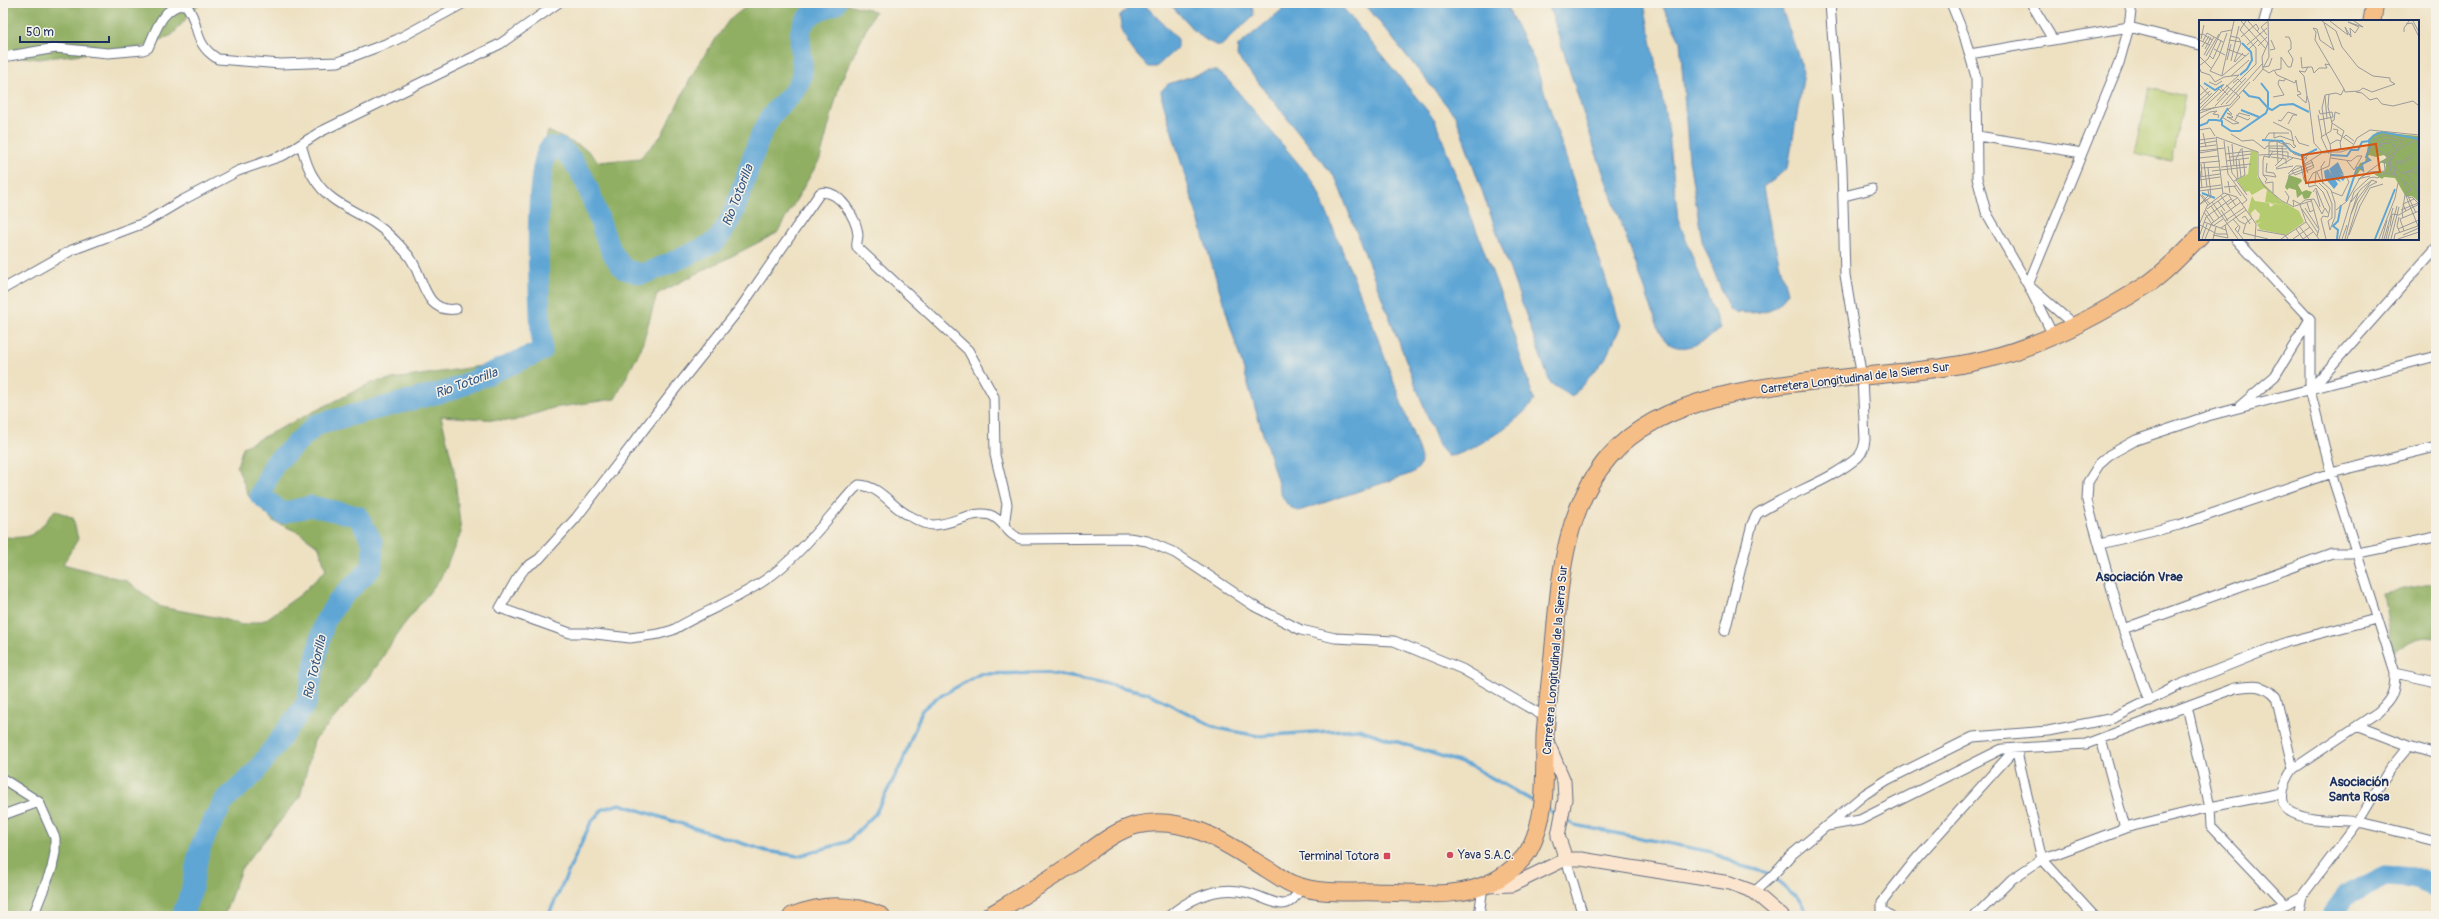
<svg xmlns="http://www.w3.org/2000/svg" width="2439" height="919" font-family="Pangolin,sans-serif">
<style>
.green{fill:#b5cb6f;stroke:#687d66}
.forest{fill:#90af62;stroke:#566f60}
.water{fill:#5fa6d5;stroke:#3d6a9a}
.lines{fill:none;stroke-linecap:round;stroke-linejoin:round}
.stream{stroke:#5fa6d5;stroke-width:3.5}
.river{stroke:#5fa6d5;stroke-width:21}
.street-casing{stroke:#656d81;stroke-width:11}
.secondary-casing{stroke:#656d81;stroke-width:15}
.highway-casing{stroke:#656d81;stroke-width:19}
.street{stroke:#fff;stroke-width:9}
.secondary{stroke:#fbe5cf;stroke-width:13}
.highway{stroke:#f6be87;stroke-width:17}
.poi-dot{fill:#d1495b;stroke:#f7f3e8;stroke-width:1.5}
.labels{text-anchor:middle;stroke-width:3;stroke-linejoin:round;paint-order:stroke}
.street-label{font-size:12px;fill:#1b2f5e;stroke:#f7f3e8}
.poi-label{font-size:12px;fill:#1b2f5e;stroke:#f7f3e8;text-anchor:start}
.water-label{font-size:13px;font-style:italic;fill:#2f5382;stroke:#f7f3e8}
.neighbourhood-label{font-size:13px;font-weight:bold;fill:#1b2f5e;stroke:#f7f3e8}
.inset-river{fill:none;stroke:#5fa6d5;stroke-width:2}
.inset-road{fill:none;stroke:#9a9a9a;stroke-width:1}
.view{fill:#d45514;fill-opacity:0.15;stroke:#d45514;stroke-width:2}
.inset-edge{fill:none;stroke:#1b2f5e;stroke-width:2}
</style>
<rect width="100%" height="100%" fill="#f7f3e8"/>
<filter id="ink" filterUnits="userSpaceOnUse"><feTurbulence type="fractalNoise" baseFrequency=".025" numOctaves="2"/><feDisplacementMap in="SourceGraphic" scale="8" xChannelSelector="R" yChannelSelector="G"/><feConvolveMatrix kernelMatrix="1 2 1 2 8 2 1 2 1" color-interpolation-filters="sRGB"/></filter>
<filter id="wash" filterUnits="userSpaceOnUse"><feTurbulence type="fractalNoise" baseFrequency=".012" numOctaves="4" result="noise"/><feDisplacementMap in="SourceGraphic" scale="16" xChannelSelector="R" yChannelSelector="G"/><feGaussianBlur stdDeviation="0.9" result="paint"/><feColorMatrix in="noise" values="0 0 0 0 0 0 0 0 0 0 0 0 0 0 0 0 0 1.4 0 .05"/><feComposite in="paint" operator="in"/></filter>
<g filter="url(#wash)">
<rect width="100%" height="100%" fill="#eee1c2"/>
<path class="green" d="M2149,88L2185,96L2171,161L2135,153Z"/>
<path class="forest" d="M3,3H200L172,35L143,47L38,59L3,54Z
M751,3H844L875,11L840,83L820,159L777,233L657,294L641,349L615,399L553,408L513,421L441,416L454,469L461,533L440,579L402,627L369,678L314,741L300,797L241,869L224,916H3V537C36,539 35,534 55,510L73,518L78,539L63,564L127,581L161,607L220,618L242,625L265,620L300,595L326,570L319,547L300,533L273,521L249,497L237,466L243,447L373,382L515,361L538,348L544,324L543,302L530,240L536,180L548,131L586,149L599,162L640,158L661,136L697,66L729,20Z
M2436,583V638C2420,635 2406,642 2393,652L2383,593Z"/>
<path class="water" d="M1134,3H1143L1178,39V47L1156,67H1149C1135,56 1119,34 1120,15Z
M1169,3H1251L1254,15L1221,46C1200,43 1183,17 1169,3Z
M1290,3H1339L1435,120L1503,301L1534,400C1526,417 1466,457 1448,456L1439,446L1336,179L1237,56L1238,46Z
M1364,3H1504L1507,7L1534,60L1621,326L1605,359L1572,397L1550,383L1456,117Z
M1548,3H1644L1669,134L1678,219L1720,328C1709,340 1683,356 1667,342C1664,340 1662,335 1660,332L1596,153Z
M1661,3H1780L1804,73L1788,168L1763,187L1771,230L1787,293C1785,296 1783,300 1780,303C1771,314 1742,315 1729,310L1702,241L1689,160L1680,41Z
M1208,71H1217L1227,79L1314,182L1371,320L1419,451C1423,464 1421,468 1410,474L1299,511C1282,507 1280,489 1275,474L1162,99L1161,91L1168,84Z"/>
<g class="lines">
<path class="stream" d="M1547,809L1558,816
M1564,819L1574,825L1712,852L1741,866L1768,873L1798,898L1809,916
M548,916L591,822L603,809L620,804L766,851L798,856L847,842L875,814L902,763L922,710L935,699L980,674L1047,673L1090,680L1148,693L1217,728L1258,736L1358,729L1471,766L1538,804"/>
<path class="river" d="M182,916L191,892L199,851L208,830L225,800L254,774L306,704L324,623L337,602L372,567L373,543L358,516L311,506L282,513L260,495L274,464L317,424L451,390L542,351C540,317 531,170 550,147L560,148C598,178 594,235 624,269L641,274L652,271C664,265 710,247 717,240C742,211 748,153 770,118C779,103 796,95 801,78C807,59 791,32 809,17C816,10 828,8 836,3
M2331,916L2347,895L2385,876L2414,878L2436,887"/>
</g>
</g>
<g filter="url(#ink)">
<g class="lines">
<g class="street-casing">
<path id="street" d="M1951,3L1964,35L1976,77L1977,178L1986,212L2028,285L2053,335
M2031,3L2052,38
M2264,21L2269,3
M1970,54L2129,27L2200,45
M3,57L56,48L108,53L143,50L148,48C156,30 162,7 185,4C201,22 191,43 218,59L281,64L338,62L396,40L464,3
M1978,136L2082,153
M301,144C304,155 307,168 314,178C328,202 352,209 374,223C386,231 399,244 408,255C424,273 422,314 456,309
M1844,196L1872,189
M2236,239L2310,319L2275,376L2240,406
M3,289L72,250L144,223L181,201L238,171L284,155L320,132L500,44L558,3
M2310,319V390L2331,473L2395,673C2395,692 2392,699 2378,712L2293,769C2285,780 2275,804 2291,812C2311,823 2337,819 2358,822C2384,827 2410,835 2436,841
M2074,325L2028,285L2119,63L2129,27L2132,3
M2310,390L2436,248
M1004,526L1007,504L995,455L994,397L968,350L857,247C856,243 858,238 858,235C857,218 838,188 820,193L741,307L668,398L576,518L539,559L525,568L516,580L500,608L570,633H587L630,638L659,634L673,630C703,612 736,600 765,580C799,557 826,520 854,489L859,485C881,486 892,508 910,516C917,520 926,525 933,525C953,525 971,510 990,515C1003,519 1008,536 1021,539L1129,538L1147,541L1175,553L1254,606L1301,630L1335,638L1394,641L1462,669L1547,718
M2100,544L2179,525L2331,473L2436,447
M2123,629L2332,553H2358L2436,537
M1725,631L1752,524L1757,514C1788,493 1829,482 1858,457C1863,452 1864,447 1865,440L1862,378L1845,275L1842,168L1830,3
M2395,673L2436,682
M2149,701L2123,629L2087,501L2088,482L2100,463L2109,455L2136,440L2208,416L2436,356
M2187,706L2210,807L2211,826L2286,905
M2357,726L2409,746
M2101,739L2125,828
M2016,748L2042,859L2094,916
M3,779L39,802L55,838V852L52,868L33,916
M3,815L39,802
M1827,826L1860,820L2002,749L2086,744L2235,688C2253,685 2264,684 2276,697L2293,769
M1566,859L1583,916
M1754,892L1772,876L1790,856L1865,794L1887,780L1973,737L2048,731L2114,718L2179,685L2287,642L2376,619
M1169,916C1192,897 1220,885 1249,893C1260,896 1271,903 1282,904C1291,905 1297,894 1302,887
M1479,916L1483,886
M1891,916L1882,910V902L1916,859L2016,748
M1975,916L2012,879L2042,859L2125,828L2210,807L2282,793
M2253,916L2286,905L2302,896L2358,822L2389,770L2409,746L2436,754
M2298,916L2302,896"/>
</g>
<g class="secondary-casing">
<path id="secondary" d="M1547,741L1564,781L1565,799L1558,836L1566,859
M1487,886L1512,885L1566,859H1581L1730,883L1754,892L1782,916"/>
</g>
<g class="highway-casing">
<path id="highway" d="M2372,21L2375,3
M792,916C822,904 851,903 881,916
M989,916C1017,899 1046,882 1073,863C1093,850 1113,831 1137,825C1186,814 1227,844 1267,869C1276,874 1285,882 1295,885C1322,895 1350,891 1377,892C1415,892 1457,900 1492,882C1505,876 1522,862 1529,850C1548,816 1544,772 1545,736C1547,705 1551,675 1554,645C1560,579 1564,509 1609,457C1685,366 1877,387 1987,359C2040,346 2099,315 2145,286C2165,273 2183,253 2200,236"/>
</g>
<use href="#street" class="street"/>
<use href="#secondary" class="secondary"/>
<use href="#highway" class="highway"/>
</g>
</g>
<g class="poi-dot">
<circle cx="1450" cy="855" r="4"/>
<rect x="1383" y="852" width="8" height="8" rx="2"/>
</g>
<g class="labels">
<g class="street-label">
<text transform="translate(1855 378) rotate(-7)" y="4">Carretera Longitudinal de la Sierra Sur</text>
<text transform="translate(1555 660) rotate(-85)" y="4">Carretera Longitudinal de la Sierra Sur</text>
</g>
<g class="poi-label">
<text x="1458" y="859">Yava S.A.C.</text>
<text x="1379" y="860" text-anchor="end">Terminal Totora</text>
</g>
<g class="water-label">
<text transform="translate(737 195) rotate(-69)" y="5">Rio Totorilla</text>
<text transform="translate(466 382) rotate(-20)" y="5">Rio Totorilla</text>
<text transform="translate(314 667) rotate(-77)" y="5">Rio Totorilla</text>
</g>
<g class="neighbourhood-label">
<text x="2139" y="581">Asociación Vrae</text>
<text x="2359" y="786">Asociación<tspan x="2359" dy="15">Santa Rosa</tspan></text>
</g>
</g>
<g transform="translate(2199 20)">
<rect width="220" height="220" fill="#eee1c2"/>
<path d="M52,130L58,132V157L82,181L100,191L105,202L87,215L59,209L61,208L58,205L63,201L58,204L56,201L60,199L61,194L56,189L52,193L53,198L49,191L53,176L56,181L70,183L71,187L75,185L71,183L76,184V186V184L86,185L66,182L68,170L65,168L53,175L50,171L46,172L38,160L49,154Z" fill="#b5cb6f"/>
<path d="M178,112L220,116V182L213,176L207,177L196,158L185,157L183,159L175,154L186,151L187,144L180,142L188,138L185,135L177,137L170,135L169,137L172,140L163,144L164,151L161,150L157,157L154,156L161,143L166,142L170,120ZM90,155L102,159L103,161L99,165L103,172L107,170L113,172L110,178L105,179L103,174L98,178L97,170L90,168L88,170L86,167Z" fill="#90af62"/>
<path d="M139,142L145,155L140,153L147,157L144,161L139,157L142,162L135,159L130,149ZM129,149L139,164L135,169L126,158L125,151Z" fill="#5fa6d5"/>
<path class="inset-river" d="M41,55L48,49L53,40L52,32L43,23M5,63L16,70L24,65M62,63L69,72V87M44,70L50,76L60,78L69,88M42,90L60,97M21,101L29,88M0,106L8,103L10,100H17L23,101V105L32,111H41L67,93L69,88L73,90L81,85L94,84L110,92M63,120L83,121L92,131L104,136L118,129M132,135L148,136L152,130H159L163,122L170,121M3,173L16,178M147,181L158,148L161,147L164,150L163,144L171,140L167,137L171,127L170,120L175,115L183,112L220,119M138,219L139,210L134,206L139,201L142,185M176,219L196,169"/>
<path class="inset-road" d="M42,1L67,29M49,1L69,23M123,1L137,11L143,27L159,47L174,56L191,58V61L196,64L173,72L164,68L160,71L146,72L145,69L142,75L137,73L126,75L123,88L127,114L131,124L138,120L142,121M131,1L149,15L146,7L152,17L151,8L156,13L160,7L149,2L164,7L155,1M214,1L220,12M125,3L135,30L121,20L118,9L114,8L117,12L116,20L145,69M207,4L213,3L220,17M205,12V8L210,1M0,15L4,14L13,20M68,15L62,7L68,2M31,16L40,18L42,23L35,42M42,17L57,4L60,9L58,11M2,19L5,5M0,20L11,25M30,20L42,22M4,21L8,13L24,22M69,23L63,37L64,49L70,53L75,50L78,55L96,63L97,60L99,72L100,71L102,74L98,75L107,83L108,76L110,83L115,123L124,133L132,132L131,124M48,25L68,8M59,26L68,17M3,27L10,16M6,29L12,17M15,29L26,35M28,29L47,36M50,29L59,20M71,30L76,29L72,20M5,35L15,17M0,36L12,48M7,36L20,14M11,36L14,39L22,21M102,37L103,48L109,47L106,52L100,51L105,56L108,76M28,40L32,24M32,41L40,6M36,42L44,33M0,46L9,39L22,12L33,10L35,1M65,47L70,46L73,38M109,47H113L115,53L120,48H128L126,44L131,45M64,48L70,37L69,1M1,49L2,52L11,55L16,62L25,57L40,55M76,50L82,49V37L89,47H92L94,39L89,31L92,29V22L90,17H86M23,55L33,10M23,56L11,51L20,36L28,13M23,56L50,33M32,56L50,40M54,61L64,49M10,62L17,65L23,61M34,63L39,59L43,63M0,64L11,76M25,64L22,68L29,75M27,65L41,77L29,90M36,65L57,44V28L41,10L47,1M157,72L163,73L171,80L178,78L183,84L194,86L214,81L220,86M130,74L129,87L133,103M0,76L9,68M126,76L128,99M74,77L85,75L79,64L80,60L85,61L87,58M0,81L11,71M18,81L30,67M27,84L63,44M0,85L13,73M22,85L47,58M16,86L37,64M0,89L20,69L22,71M3,90L31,85L51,62M120,90L121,94L133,92L134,97L120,100M0,92L40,55M1,93L17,87M37,95L49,100L51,98M119,95L123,117M23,97L34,104L40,103L28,97L33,98L34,97L28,93L31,94H33L29,90M0,99L11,92L18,91L14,94L20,95L19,98M36,100L40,93L51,96M79,100L82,101L89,92L98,95M74,102L92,111L95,125L97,126L95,128L91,124L85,123L95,134L108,138L105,142L109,153M132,102L135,100L136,92L141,94M89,104L94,95H98M134,109L139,110L138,113L154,124M0,110L11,108L16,116M75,112V118L81,116L95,121M4,113L7,127M32,114L43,121L54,120L66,129L68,126H87M96,116L100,123L110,126M145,117L147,115L155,121M66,119L70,113H90M0,120L16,118M25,121L29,154L48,180L43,184M78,122L79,143M0,124L17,121M33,124L35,146M29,126L33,153L38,159M0,127L17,125M70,128L88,129M176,128L186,123L190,124M186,129L180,124L192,123L197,129M0,131L26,128M70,131L89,132V139M74,131L70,138V122L77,121L86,125M0,133L18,130M26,134L52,131M130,134L122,117L132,111L133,103L145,111L141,123L142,128L138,130M188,134L199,122M60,135L79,134L104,140L110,134M191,136L192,152L194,154M31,137L52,134M72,137L87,139V144M190,137L176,128L177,123L187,119L199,121M0,138L19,136M132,138L152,141L158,136H163M188,138L192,151M40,140L42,157M27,141L50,138M148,141L155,150L163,136M192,141L196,132L210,123L218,120L220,127M0,143L21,141M5,143L8,167M197,143L203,144L214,137M2,144L3,156M106,144L123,133M76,146L84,138L83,126M193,146L204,154L220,146M22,147L52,144M2,148L20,147M9,148L11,166M77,148L94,138M77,149L94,146M92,150L96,155L112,149L115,147L112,140M1,151L3,168M13,151L48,147M93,151L114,142M118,152L122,161L132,170L136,183V197L131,210L129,201L133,198V184L128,171L120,163M205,152H216L220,149M208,153L220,174M89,154L97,146H102L105,160L109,163M64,155L77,157L75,153L67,152L68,143M195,155L197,141H204L215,133M0,157L21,154M163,157L170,152L186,151L185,140M175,157L179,158L184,153L197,155L207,162L212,170L206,174M39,159L37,139L42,129M90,159V155L115,145M159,159L171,156M0,160L21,157M37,160L48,175M29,161L31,173M35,161L46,155L43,128M66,162L68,159L64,155V141L65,136L70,137M66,163L74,162V173M116,164L117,152M124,164L122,147L126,141M35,166L42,176M25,167L37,166M0,168L22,165M0,171L23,168M86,171L90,177L88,183M117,171L121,187M114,172L117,168L125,188M133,172L143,176L150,162L148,158M0,173L9,185M25,173L38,177L57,204L56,219M159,173L152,194L159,178L173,160L162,169L152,182L155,172L170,158L175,157M24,174L17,117L59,132V156L65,166L83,181L95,187L94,180L101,184L106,180L115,179L123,194M29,174L37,186M208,174L217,193M3,175L11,184M22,176L40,201L46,204M207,176L219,206M210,178L213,177L220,184M112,179L120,209L118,216M19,181L26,191M13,182L39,219M108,183L111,192L115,190M0,185L12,177L11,166M0,185L10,175L9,170M28,185L38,178M101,185L107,202L120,219M12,186L20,198M96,186L112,181M106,188L119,208M8,189L29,174M103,189L119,213M7,190L15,202M22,190L29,201M137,190L148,181L161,158L196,132L204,120L186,115L172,121M202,190L219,183M207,191L204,184L215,179M5,192L14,206L24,199M123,194L126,188L129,193M129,197L131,188L124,172L117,165L110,167L109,162L114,153L130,146L132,132H142L153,128L158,118L171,110L220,115M200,197L198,206L201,213M43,198L46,196L51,204M204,198L203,193L220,184M34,199L41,207L39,212M26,201L46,187M5,202L27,210M0,205L8,186L25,173M1,205L18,214H28M26,205L29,218M39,206L36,209L44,219M100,206L110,219M191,206L193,194L200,195L203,193L207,169L205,162M22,208L47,190M97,209L104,219M199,209L220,200M58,210L86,215L89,219M205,211L201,199L220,191M44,213L69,219M44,213L47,203L53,198M14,215L29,218M150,215L161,186L171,168L184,164M204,215L220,208M0,217L7,197L32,179M3,219L8,204M6,219L13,203L42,182M14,219L17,207M82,219L107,202M94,219L111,207M104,219L114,212M127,219L122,199L124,196L129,197M140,219L152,180M143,219L148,205M146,219L152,194M148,219L159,183L170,166L178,162L173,160M180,219L196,178L199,163M183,219L188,200M185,219L194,188M187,219L190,206M189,219L198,186M192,219L200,187M195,219L196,214L219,206M199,219L220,212"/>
<path class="view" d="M177,124L181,152L107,163L103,135Z"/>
<rect width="220" height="220" class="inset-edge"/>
</g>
<rect width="2439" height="919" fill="none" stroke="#f7f3e8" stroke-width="16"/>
<path d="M20 36v6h89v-6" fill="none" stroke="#1b2f5e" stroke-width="2"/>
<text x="26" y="36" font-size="12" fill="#1b2f5e" stroke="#f7f3e8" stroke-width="3" paint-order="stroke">50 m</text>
</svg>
